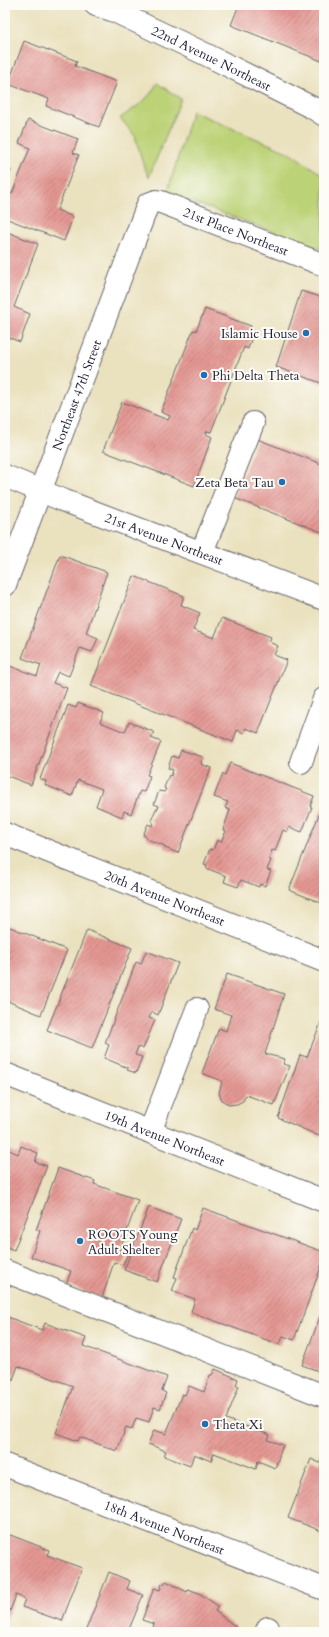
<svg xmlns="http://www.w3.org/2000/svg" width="329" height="1637" font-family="Cardo,serif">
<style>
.grass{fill:#bcd276;stroke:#6f7a58}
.building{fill:url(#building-hatch)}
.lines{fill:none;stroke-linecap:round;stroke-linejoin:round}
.minor-casing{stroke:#686569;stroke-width:24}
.minor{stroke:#fff;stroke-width:22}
.poi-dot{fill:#1f6fb2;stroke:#fdfcf7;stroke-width:1.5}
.labels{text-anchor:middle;stroke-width:4;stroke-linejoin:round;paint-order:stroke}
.street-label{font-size:13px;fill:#22223b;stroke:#fdfcf7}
.poi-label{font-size:13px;fill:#22223b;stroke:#fdfcf7;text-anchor:start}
</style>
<defs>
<pattern id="building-hatch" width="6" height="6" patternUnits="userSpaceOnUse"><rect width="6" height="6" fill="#e49793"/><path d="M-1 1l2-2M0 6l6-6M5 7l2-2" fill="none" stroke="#b87b79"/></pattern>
</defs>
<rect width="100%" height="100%" fill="#fdfcf7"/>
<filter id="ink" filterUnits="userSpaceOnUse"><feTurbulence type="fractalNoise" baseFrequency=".025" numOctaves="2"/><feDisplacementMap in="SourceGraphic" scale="8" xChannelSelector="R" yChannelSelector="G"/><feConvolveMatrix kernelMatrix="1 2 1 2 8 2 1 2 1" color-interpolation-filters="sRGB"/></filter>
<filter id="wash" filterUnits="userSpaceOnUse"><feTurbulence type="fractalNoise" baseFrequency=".012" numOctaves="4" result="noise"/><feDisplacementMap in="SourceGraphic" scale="16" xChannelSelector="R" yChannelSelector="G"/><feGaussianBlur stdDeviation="0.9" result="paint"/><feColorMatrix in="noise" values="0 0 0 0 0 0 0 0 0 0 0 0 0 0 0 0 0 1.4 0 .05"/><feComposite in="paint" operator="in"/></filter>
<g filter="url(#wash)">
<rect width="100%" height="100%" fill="#eae1be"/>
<path class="grass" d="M157,83L181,99L149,177L143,164L135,136L120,118C135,108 149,100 157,83Z
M192,111L292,154L324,176V250L167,193Z"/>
<g id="blocks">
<path class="building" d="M239,5H324V62L231,25Z
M24,41L77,61L75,66L117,82L99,127L46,106L49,99L8,84Z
M28,120L78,139L73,153L79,155L57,210L73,217L64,241L5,218V191L12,194L30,148L19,143Z
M5,168L11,170L5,186Z
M5,231L38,244L14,307L30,314L20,342L5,336Z
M301,291L324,298V384L276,367Z
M205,309L251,326L250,329L253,334L248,349L244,347L211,432L207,431L206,434L212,437L194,486L103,451L122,402L168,420L170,416L161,412L193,330L196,331Z
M257,439L324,465V533L234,498Z
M60,555L107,572L86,633L98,638L92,652L80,648L69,676L58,672L53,683L67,688L31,785L5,775V679L10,666L37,676L41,665L22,658Z
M134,576L184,596L181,605L200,613L193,630L214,638L222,618L271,637L269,642L278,646L274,655L287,660L258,733L246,728L244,733L237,730L233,742L91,686Z
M78,703L104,713L100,722L125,732L129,722L154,732L151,738L161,742L147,775L150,776L144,792L140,791L131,814L124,811L122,817L96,806L102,789L78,780L72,796L45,785L46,781L40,779L68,705L76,708Z
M181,750L203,757L201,764L211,768L178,853L165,848V846L147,839V837L143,835L148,824L152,826L153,822L151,821L156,809H158L159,806L154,804L159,791L164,792L166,789L164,788L169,775L171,776L173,770L168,768L172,756L178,758Z
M230,763L314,796L310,807H312L302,832L289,827L287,832L283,830L275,851L272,850L269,859L271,860L267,870L271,871L265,886L260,884L259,887L241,880L238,887L224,882L226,876L206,868L207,865L204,864L210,849L213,850L217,840L221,842L226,831L223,830L230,810L225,808L228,802L214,797L223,773L225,775Z
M322,807L324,808V904L289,890Z
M5,925L67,950L41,1015L5,1000Z
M87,930L132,948L92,1048L47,1030Z
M146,951L178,963L158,1015L152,1012L149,1018L155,1020L143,1049L138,1047L135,1055L142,1057L136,1073L127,1070L128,1068L104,1058L109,1045L105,1043L136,962L141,964Z
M227,974L284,994L265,1054L285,1059L283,1064L290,1066L274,1105L246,1095L243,1101L237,1104L229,1105L222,1100L219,1093L222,1081L202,1073L219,1028L226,1031L231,1015L214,1009Z
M324,1015V1131L322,1130L319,1136L278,1118L300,1055L307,1057Z
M21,1146L38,1153L35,1162L47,1166L14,1250L5,1246V1148L18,1154Z
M58,1168L95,1181L94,1184L138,1200L120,1250L128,1253L123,1265L114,1262L102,1298L66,1285L71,1271L31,1257L40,1231L36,1230Z
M149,1207L181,1219L157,1282L124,1270Z
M203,1208L324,1252V1259L294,1340L283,1336L280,1345L191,1312L195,1299L172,1291L177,1278L174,1277L192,1228L195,1230Z
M324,1306V1373L302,1365Z
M5,1316L42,1330L45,1323L86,1338L83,1346L167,1377L162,1391L166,1393L160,1409L154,1407L149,1422L136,1418L132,1429L126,1427L117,1451L80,1437L78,1441L56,1433L73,1386L18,1366L5,1401Z
M215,1369L238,1379L236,1385L239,1386L226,1419L270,1435L268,1440L283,1445L275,1468L258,1461L256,1469L214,1453L211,1461L194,1454L190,1466L164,1456L166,1451L148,1444L154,1430L166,1434L182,1394L185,1395L189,1386L204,1392L210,1375H212Z
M323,1454L324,1455V1532L288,1518L311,1459L320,1463Z
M5,1533L49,1550L47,1555L82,1568L62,1621L22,1607L25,1599L16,1595L5,1624Z
M109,1572L130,1581L127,1589L143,1595L128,1632H85Z
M166,1581L187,1592L188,1589L199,1593L218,1606L215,1611L236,1627L232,1632H152L154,1624L142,1620L154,1588L160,1590L162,1583L164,1584Z"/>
</g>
</g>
<g filter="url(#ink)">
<use href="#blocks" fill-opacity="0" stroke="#686569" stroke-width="1"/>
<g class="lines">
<g class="minor-casing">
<g id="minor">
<path id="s1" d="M96,5L112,10L205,54L313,108L324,115"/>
<path id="s2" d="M5,476L65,501L324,599"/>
<path d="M202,552L253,423"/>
<path id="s3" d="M5,585L148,204L156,201L161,202L324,265"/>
<path d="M301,762L324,699"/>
<path id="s4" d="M5,834L324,961"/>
<path id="s5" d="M5,1074L324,1201"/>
<path d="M150,1132L197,1009"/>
<path d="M5,1271L324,1396"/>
<path id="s6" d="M5,1465L324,1589"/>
<path d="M266,1632L268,1628"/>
</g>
</g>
<use href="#minor" class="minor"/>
</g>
</g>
<g class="poi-dot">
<circle cx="306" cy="333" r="4"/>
<circle cx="204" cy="375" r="4"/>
<circle cx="282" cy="482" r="4"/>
<circle cx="80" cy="1241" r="4"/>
<circle cx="205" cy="1424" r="4"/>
</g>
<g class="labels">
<g class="street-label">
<text dy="5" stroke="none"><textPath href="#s1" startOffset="127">22nd Avenue Northeast</textPath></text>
<text dy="5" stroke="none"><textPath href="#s3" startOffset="501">21st Place Northeast</textPath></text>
<text dy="5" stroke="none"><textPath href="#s3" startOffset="203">Northeast 47th Street</textPath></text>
<text dy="5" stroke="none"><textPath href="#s2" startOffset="171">21st Avenue Northeast</textPath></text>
<text dy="5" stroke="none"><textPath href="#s4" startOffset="172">20th Avenue Northeast</textPath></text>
<text dy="5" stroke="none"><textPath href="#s5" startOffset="172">19th Avenue Northeast</textPath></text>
<text dy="5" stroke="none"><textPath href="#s6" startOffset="171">18th Avenue Northeast</textPath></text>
</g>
<g class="poi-label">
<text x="298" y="338" text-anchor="end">Islamic House</text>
<text x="212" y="380">Phi Delta Theta</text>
<text x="274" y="487" text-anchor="end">Zeta Beta Tau</text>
<text x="88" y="1239">ROOTS Young<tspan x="88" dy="15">Adult Shelter</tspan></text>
<text x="213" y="1429">Theta Xi</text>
</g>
</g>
<rect width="329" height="1637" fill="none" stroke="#fdfcf7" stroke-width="20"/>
</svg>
